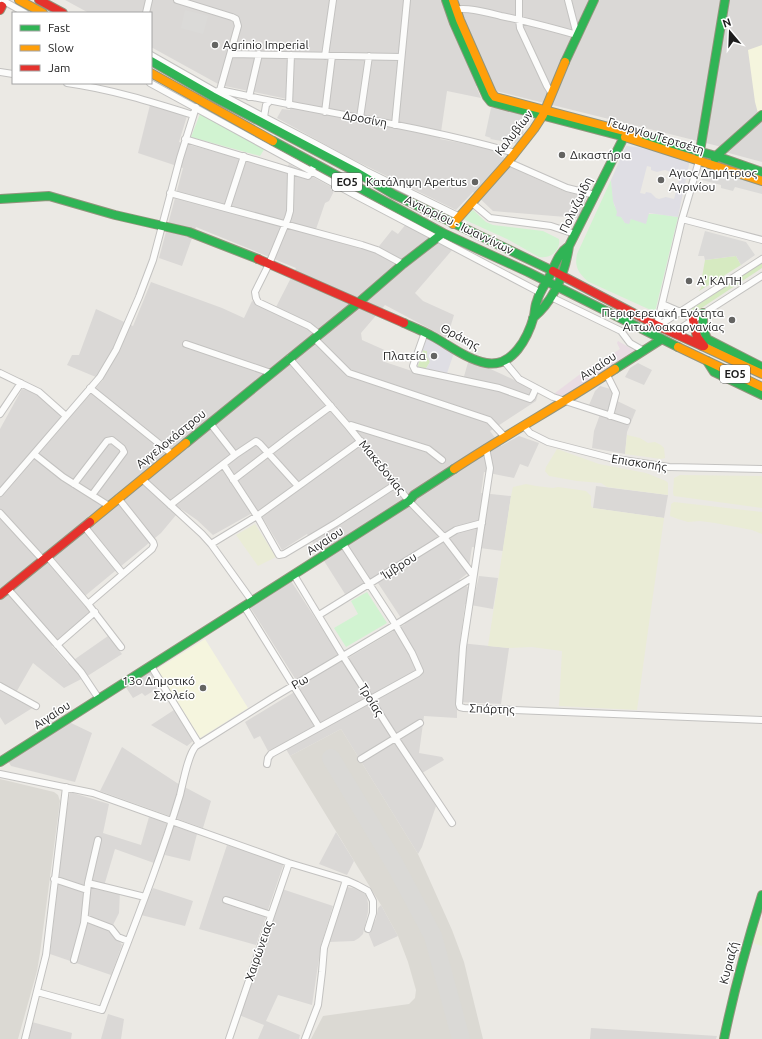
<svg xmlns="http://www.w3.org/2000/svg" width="762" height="1039" font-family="Ubuntu,sans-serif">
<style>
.residential{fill:#dad8d6}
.industrial{fill:#e9dce3}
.education{fill:#f5f5de}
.airport{fill:#dbd9d3}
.farmland{fill:#eaecd6}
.grass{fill:#d6eac1}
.park{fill:#d1f3d1}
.parking{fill:#dbdad8}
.plaza{fill:#dfdee4;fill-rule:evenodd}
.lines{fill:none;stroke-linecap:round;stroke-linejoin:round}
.taxiway{stroke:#dad9d6;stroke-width:18}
.street-casing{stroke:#c3c2c0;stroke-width:8}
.fast-casing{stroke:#92947c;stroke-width:10}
.slow-casing{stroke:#92947c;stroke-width:10}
.jam-casing{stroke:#92947c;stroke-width:10}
.street{stroke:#fcfcfb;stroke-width:6}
.fast{stroke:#30b455;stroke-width:8}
.slow{stroke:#ff9f0a;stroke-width:8}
.jam{stroke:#e5322d;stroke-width:8}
.poi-dot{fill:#646462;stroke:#fff;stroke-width:1.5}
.labels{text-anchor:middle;stroke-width:3;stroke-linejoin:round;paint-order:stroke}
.shield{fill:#fff;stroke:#606060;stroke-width:1}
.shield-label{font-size:11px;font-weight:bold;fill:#1c1c1c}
.poi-label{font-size:12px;fill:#1c1c1c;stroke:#fff;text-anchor:start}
.street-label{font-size:12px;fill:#1c1c1c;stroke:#fff}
</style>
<rect width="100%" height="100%" fill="#ebe9e4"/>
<path class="residential" d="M65,0H762V162L725,152L726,148L476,86L481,98L447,91L440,139L492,149L528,175L566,192L587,197L578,218L493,211L473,192L456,210L350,158L277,118L282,109L290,110L292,100L220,85L151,47V13H89Z
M150,105L187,116L179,142L285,171L289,164L335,189L329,201L325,203L315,232L376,250L392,230L398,234L406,224L453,249L415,293L423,301L454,315L447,338L385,305L361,333L362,340L389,352L385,362L424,375L463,380L469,359L521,383L538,394L536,401L490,431L501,446L519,436L539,443L528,467L520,464L514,478L484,472L481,493L511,496L503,551L472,547L468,573L459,580L475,593L479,576L498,578L493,609L465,604L460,643L509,648L501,704L457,702V718L424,716L419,753L442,757L444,760L417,776L436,806L422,847L418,854L341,729L290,756L283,744L268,751L260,736L254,739L245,722L301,688L250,607L291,581L343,661L405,624L374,577L345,594L307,534L282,550L258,510L213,535L197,520L181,509L161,533L80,600L91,612L52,646L68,664L108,636L122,654L89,675L64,688L33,663L14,696L34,707L5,725L0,717V429L22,389L36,393L67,420L103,380L67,365L72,355H79L96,309L133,326L151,282L222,308L244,318L252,301L274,311L296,268L196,227L182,266L159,258L183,168L138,153Z
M638,363L652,370L644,385L625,377L630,368Z
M600,386L614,390L611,398L636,410L627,432L625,454L592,448L594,431L602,409L589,405L595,391Z
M596,486L668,495L664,518L593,508Z
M150,670L160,687L145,696L142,693L133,698L125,686Z
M174,710L193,741L187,746L151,725Z
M69,722L92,733L75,782L11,766L8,761Z
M122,747L177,783L211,801L203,828L100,791Z
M70,792L109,804L103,833L141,845L149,817L167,823L154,863L115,849L104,886L120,891L119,913L111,929L122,945L111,975L50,954L66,815Z
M172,825L197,834L190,861L165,855Z
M336,832L354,861L347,875L319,864Z
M227,845L284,863L256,945L199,929Z
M347,887L358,889L366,895L368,903V912L363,934L359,938L354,941L329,942Z
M153,888L193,901L185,926L141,915Z
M282,889L333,906L321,945L312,1005L278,995L266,1021L300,1035L299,1039H258L264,1025L239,1015Z
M381,905L398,936L374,947L368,932L376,919L378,908Z
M108,1014L124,1019L121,1039H101Z
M32,1022L72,1033L71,1039H28Z
M591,1028L717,1036L716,1039H590Z"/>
<path class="industrial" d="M618,341L637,352L568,395L560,396L555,393L591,366L602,361L620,349L617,343Z"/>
<path class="education" d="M762,45V110L758,113L755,102L748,50Z
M205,639L248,708L200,738L157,669Z"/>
<path class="airport" d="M341,729L418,854L452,930L464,962L483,1039H311L323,1016L409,1004L415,998L416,990L408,962L398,936L381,905L290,756Z
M0,779L54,792L58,795L60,801L40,953L37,971L18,1039H0Z"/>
<path class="farmland" d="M627,435L640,438L648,443L655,442L661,445L664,448L665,458L661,459L625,454Z
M557,449L599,464L646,473L666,481L668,483V495L607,487L601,483L577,481L549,476L545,471L546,467Z
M680,475L762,476V508L674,496L673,493L674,478Z
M526,484L536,486L553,488L558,487L586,491L591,496V506L593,508L664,518L651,609L637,710L559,706L562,651L532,647L509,648L488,646L511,496L513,487Z
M674,502L762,512V534L752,530L715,523L700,521L688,522L678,519L670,516L671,504Z
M255,524L276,557L258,566L236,535Z
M760,920H762V946L753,943Z"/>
<path class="grass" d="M736,256L741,265L699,291L704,283V278L702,277L705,260Z
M762,262V268L697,311L695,312L690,310Z
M423,350L427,351L430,362L425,370L417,368Z"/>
<path class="park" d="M200,114L265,148L260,156L191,137Z
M611,180L614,205L625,223C643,210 658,214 678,217L655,312L589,282C579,274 574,267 577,254Z
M473,210L486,222L493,225L543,231L559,239C561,251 550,259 539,257L507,239L463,219Z
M367,592L387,623L346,647L334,628L358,614L351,601Z"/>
<path class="parking" d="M185,10L208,16L203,34L181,28Z
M491,108H496L528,114L521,125L523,129L522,130L524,132L518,144L490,139L491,138L485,136Z
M704,173L715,176L718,173L762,184V194L735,187L733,191L721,188V185L702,180Z
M705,231L746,242L755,255L741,265L736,256L705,260L704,256H698Z"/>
<path class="plaza" d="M626,146L637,147L690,160L678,217L649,213L646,224L631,219L629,224L625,223L621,217L616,216L617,212L613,201L611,180ZM647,166L651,167V170L657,172L665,170L671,172L672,175L680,177L678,184L680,187V190L676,192L674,199L666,197L659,199L656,198L651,193L646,192L645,194L640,193Z
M425,336L455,350L446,376L416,368ZM423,350L427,351V357L430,362L425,370L417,368Z"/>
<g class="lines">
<path class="taxiway" d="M331,758L394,863L433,936L461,1039"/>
<g class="street-casing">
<path id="street" d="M2,0L25,13
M177,0L232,17L236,19L238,26L220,90
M519,0V19L520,28L547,86L552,94
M452,10C469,7 485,12 501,16C527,21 552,28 577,35L568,0
M146,13L149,0
M231,54L401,57
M151,55L216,92L314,143L366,171L460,217
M325,56L333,0
M0,72L13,74
M67,83C110,89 152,102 193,115
M150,83L355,195L541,293
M216,92L220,90C317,112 418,125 515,153
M249,97L259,54
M289,105L291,55
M325,112L332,56
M264,117L266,105L269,102
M360,118L369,56
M395,125L407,0
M185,139L308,176L313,168
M508,162L567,188L595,195
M291,171L290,211L288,218L269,264L255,292L256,298L258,302L309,326L319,334
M170,193L362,245L377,250L403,264
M472,203L490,218L551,226L575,234
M227,208L244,156
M682,219L762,240
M551,297L621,331L630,343L644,351
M662,304L685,314L693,320
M657,325L682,219L699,161
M658,326L762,259
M425,332L413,366L415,370L499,388L530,399L532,397L536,388
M673,333L762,276
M314,338L349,373L489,420L505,437
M186,344L271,373
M289,358L348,426L409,501L444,537L473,575
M504,361L519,379L553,397L627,421
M0,373L39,392L66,416
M607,375L616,393L610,416
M90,388L172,454
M0,414L21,383
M210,423L235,455
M348,426L351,425L428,449L442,460
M524,426L530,433L548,442L610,458L669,467L762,469
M486,448L490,468L463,647L459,704L460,707L464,708L762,720
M34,454L63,477L109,506
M223,464L257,516L279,555L284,554L336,523L396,484
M142,479L202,534L211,544L252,601
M233,480L293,434L331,406
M74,484L107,441L112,440L122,448L124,452L92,495
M0,493L100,377L116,350L139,297L153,260L180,158L196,107
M118,498L153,542L154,545L152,549L123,574
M170,505L235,455L256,441L260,444L298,486
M0,513L43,560
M84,526L123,574L88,604
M211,544L257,516L361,441
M47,556L88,604L121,647
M294,575L343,656L396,739L452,823
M8,589L81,672L99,699
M244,606L319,727
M319,615L456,530L482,523
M57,645L95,612
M151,666L199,744
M0,686L36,706
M361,759L420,723
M267,764L268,758L271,754L418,673L420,671L412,653L392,619L343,544
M0,774L93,793L289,863L346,880L357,885L368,891L373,901V913L368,929
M54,879L87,890
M88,883L145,897
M226,900L271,915
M85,918L111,928L118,937L128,941
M74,960L84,923L88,883L98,840
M37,992L102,1010C129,938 158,868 180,795C183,783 188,754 196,746L274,697L395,625L473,577
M25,1039L46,955L66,787
M229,1039L289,863
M305,1039L318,1005L322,972L324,948L346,880"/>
</g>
<g class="fast-casing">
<path id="fast" d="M446,0L454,23L487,97L491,102L625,137
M151,61L212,96L356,172L393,194L553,271
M565,62L594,0
M639,135L716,156L762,172
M273,141L443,233L528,272L678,347
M699,157L725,0
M715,159L716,156L762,115
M0,199L49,196L115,215L189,232L258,259
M703,313V328L707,339L762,367
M533,318C554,300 565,273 569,246L626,133
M404,323C413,327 423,331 432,336C449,345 466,359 486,363C513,368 528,337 534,316C535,311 535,305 537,301C539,293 544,286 548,279C555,267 557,254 569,246
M707,361L714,372L762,395
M615,369L662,339
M186,443L358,303L403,264L443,233
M0,762L409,501L414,495L454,469
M724,1039C734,990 747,943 762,895"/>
</g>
<g class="slow-casing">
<path id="slow" d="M19,0L43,13
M453,0L460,20L492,93L495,97L639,135
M151,73L273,141
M625,137L762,181
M453,224L508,162L534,129L543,115L565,62
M702,346L762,374
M678,347L762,387
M454,469C507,434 562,404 615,369
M90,522L186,443"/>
</g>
<g class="jam-casing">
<path id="jam" d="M39,0L63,13
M0,10L2,6
M258,259L404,323
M553,271L658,326L702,346
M693,320L697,337L704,346
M0,595L90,522"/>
</g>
<use href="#street" class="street"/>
<use href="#fast" class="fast"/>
<use href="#slow" class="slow"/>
<use href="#jam" class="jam"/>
</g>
<g class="poi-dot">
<circle cx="215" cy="45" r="4"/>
<circle cx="562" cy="155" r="4"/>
<circle cx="661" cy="180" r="4"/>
<circle cx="475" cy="182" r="4"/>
<circle cx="689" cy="281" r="4"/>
<circle cx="732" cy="320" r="4"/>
<circle cx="434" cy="356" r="4"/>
<circle cx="203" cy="688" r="4"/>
</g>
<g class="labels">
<g class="shield">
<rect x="332" y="173" width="30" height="18" rx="3"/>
<rect x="720" y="365" width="30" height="18" rx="3"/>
</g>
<g class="shield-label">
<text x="347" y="186">ΕΟ5</text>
<text x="735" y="378">ΕΟ5</text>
</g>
<g class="poi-label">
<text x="223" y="49">Agrinio Imperial</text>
<text x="570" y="159">Δικαστήρια</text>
<text x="669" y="177">Αγιος Δημήτριος<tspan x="669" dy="14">Αγρινίου</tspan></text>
<text x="467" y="186" text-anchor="end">Κατάληψη Apertus</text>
<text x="697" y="285">Α' ΚΑΠΗ</text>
<text x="724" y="317" text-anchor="end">Περιφερειακή Ενότητα<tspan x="724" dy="14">Αιτωλοακαρνανίας</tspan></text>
<text x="426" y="360" text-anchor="end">Πλατεία</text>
<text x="195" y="685" text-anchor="end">13ο Δημοτικό<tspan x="195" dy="14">Σχολείο</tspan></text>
</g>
<g class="street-label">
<text transform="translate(365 119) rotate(11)" y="4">Δροσίνη</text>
<text transform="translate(514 133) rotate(-52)" y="4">Καλυβίων</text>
<text transform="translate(656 136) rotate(17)" y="4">ΓεωργίουΤερτσέτη</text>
<text transform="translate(576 205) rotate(-64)" y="4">Πολυζωίδη</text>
<text transform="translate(459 225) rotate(26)" y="4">Αντιρρίου - Ιωαννίνων</text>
<text transform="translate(460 337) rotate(28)" y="4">Θράκης</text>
<text transform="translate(598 366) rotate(-33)" y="4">Αιγαίου</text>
<text transform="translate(171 439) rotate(-39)" y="4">Αγγελοκάστρου</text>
<text transform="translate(639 463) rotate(9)" y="4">Επισκοπής</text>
<text transform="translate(382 467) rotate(51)" y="4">Μακεδονίας</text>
<text transform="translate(325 541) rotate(-33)" y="4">Αιγαίου</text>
<text transform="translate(399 566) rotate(-32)" y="4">Ίμβρου</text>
<text transform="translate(300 682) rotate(-30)" y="4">Ρω</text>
<text transform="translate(371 700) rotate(58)" y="4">Τροίας</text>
<text transform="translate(492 709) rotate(2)" y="4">Σπάρτης</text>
<text transform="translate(52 715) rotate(-33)" y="4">Αιγαίου</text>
<text transform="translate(259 951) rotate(-71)" y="4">Χαιρώνειας</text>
<text transform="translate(729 963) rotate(-75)" y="4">Κυριαζή</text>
</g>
</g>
<rect x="12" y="12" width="140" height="72" fill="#ffffff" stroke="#a4a4a4"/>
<rect x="20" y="25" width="20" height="6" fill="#30b455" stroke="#a4a4a4"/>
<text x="48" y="32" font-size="12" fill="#1c1c1c">Fast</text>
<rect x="20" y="45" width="20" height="6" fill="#ff9f0a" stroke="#a4a4a4"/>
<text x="48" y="52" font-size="12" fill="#1c1c1c">Slow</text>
<rect x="20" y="65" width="20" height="6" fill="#e5322d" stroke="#a4a4a4"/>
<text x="48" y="72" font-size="12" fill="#1c1c1c">Jam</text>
<g transform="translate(730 32) rotate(341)" stroke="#ffffff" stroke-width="3" paint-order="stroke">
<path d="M0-3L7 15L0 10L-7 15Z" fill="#1c1c1c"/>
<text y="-6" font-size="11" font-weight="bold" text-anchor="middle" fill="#1c1c1c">N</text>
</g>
</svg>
